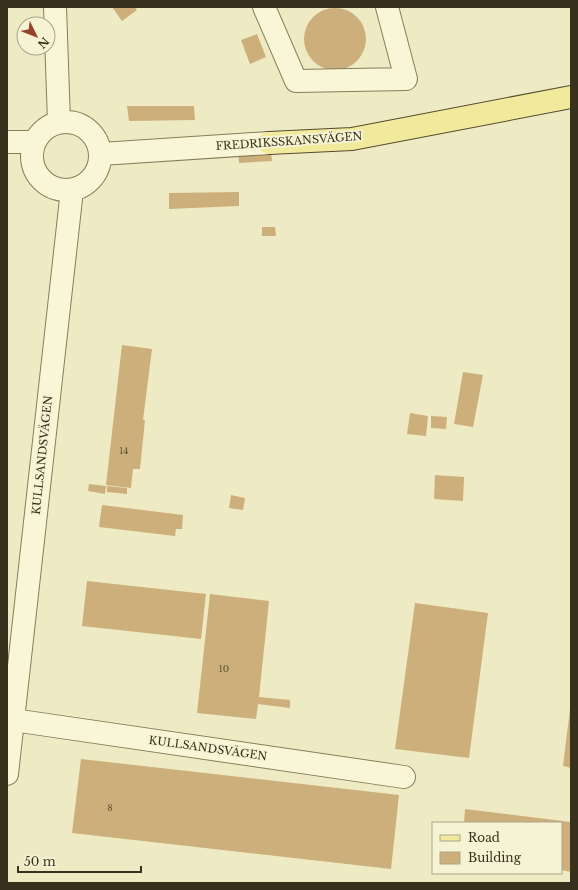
<svg xmlns="http://www.w3.org/2000/svg" width="578" height="890" font-family="'Libre Baskerville',serif">
<style>
.building{fill:#ccaf7a}
.lines{fill:none;stroke-linecap:round;stroke-linejoin:round}
.minor-casing{stroke:#887d5a;stroke-width:24}
.major-casing{stroke:#564a2e;stroke-width:24}
.minor{stroke:#f9f6d7;stroke-width:22}
.major{stroke:#f1ea9c;stroke-width:22}
.labels{text-anchor:middle;stroke-width:4;stroke-linejoin:round;paint-order:stroke}
.number-label{font-size:9px;fill:#5d5035}
.street-label{font-size:11px;fill:#38311e;stroke:#f5f3d3}
</style>
<rect width="100%" height="100%" fill="#eeebc4"/>
<path class="building" d="M112,7H135L137,10L122,21Z
M304 39a31 31 0 1 1 62 0a31 31 0 1 1-62 0Z
M257,34L266,57L250,64L241,40Z
M127,106H194L195,120L129,121Z
M271,150L272,161L239,163L238,152Z
M239,192V206L169,209V193Z
M262,227H275L276,236H262Z
M122,345L152,349L143,420H145L140,469H133L131,488L106,485Z
M463,372L483,375L473,427L454,424Z
M410,413L428,416L426,436L407,434Z
M431,416L447,417L446,429L431,428Z
M435,475L464,477L463,501L434,499Z
M89,484L106,486L105,494L88,491Z
M107,486L127,488V494L107,492Z
M231,495L245,498L243,510L229,508Z
M102,505L183,515L182,529H176L175,536L99,527Z
M87,581L206,594L201,639L82,626Z
M210,594L269,601L259,697L290,700V708L258,704L256,719L197,713Z
M415,603L488,613L469,758L395,749Z
M570,709H571V768L563,766Z
M81,759L399,795L391,869L72,833Z
M465,809L571,822V872L561,870V823H464Z"/>
<g class="lines">
<g class="minor-casing">
<path id="minor" d="M55,7L59,122
M264,7L296,81L406,79L387,7
M32 156a34 34 0 1 1 68 0a34 34 0 1 1-68 0Z
M7,142H34
M101,154L269,143
M13,720L404,777
M7,774L72,190"/>
</g>
<g class="major-casing">
<path id="major" d="M269,143L352,139L571,97"/>
</g>
<use href="#minor" class="minor"/>
<use href="#major" class="major"/>
</g>
<g class="labels">
<g class="number-label">
<text x="124" y="454">14</text>
<text x="224" y="672">10</text>
<text x="110" y="811">8</text>
</g>
<g class="street-label">
<text transform="translate(289 141) rotate(-4)" y="4">FREDRIKSSKANSVÄGEN</text>
<text transform="translate(42 455) rotate(-84)" y="4">KULLSANDSVÄGEN</text>
<text transform="translate(208 748) rotate(8)" y="4">KULLSANDSVÄGEN</text>
</g>
</g>
<rect width="578" height="890" fill="none" stroke="#38311e" stroke-width="16"/>
<rect x="432" y="822" width="130" height="52" fill="#f5f3d3" stroke="#a9a58b"/>
<rect x="440" y="835" width="20" height="6" fill="#f1ea9c" stroke="#a9a58b"/>
<text x="468" y="842" font-size="12" fill="#38311e">Road</text>
<rect x="440" y="852" width="20" height="12" fill="#ccaf7a" stroke="#a9a58b"/>
<text x="468" y="862" font-size="12" fill="#38311e">Building</text>
<g transform="translate(36 36) rotate(133)"><circle r="19" fill="#f5f3d3" stroke="#a9a58b"/>
<path d="M0-3L7 15L0 10L-7 15Z" fill="#97422a"/>
<text y="-6" font-size="11" font-weight="bold" text-anchor="middle" fill="#38311e">N</text>
</g>
<path d="M18 866v6h123v-6" fill="none" stroke="#38311e" stroke-width="2"/>
<text x="24" y="866" font-size="12" fill="#38311e" stroke="#f5f3d3" stroke-width="3" paint-order="stroke">50 m</text>
</svg>
